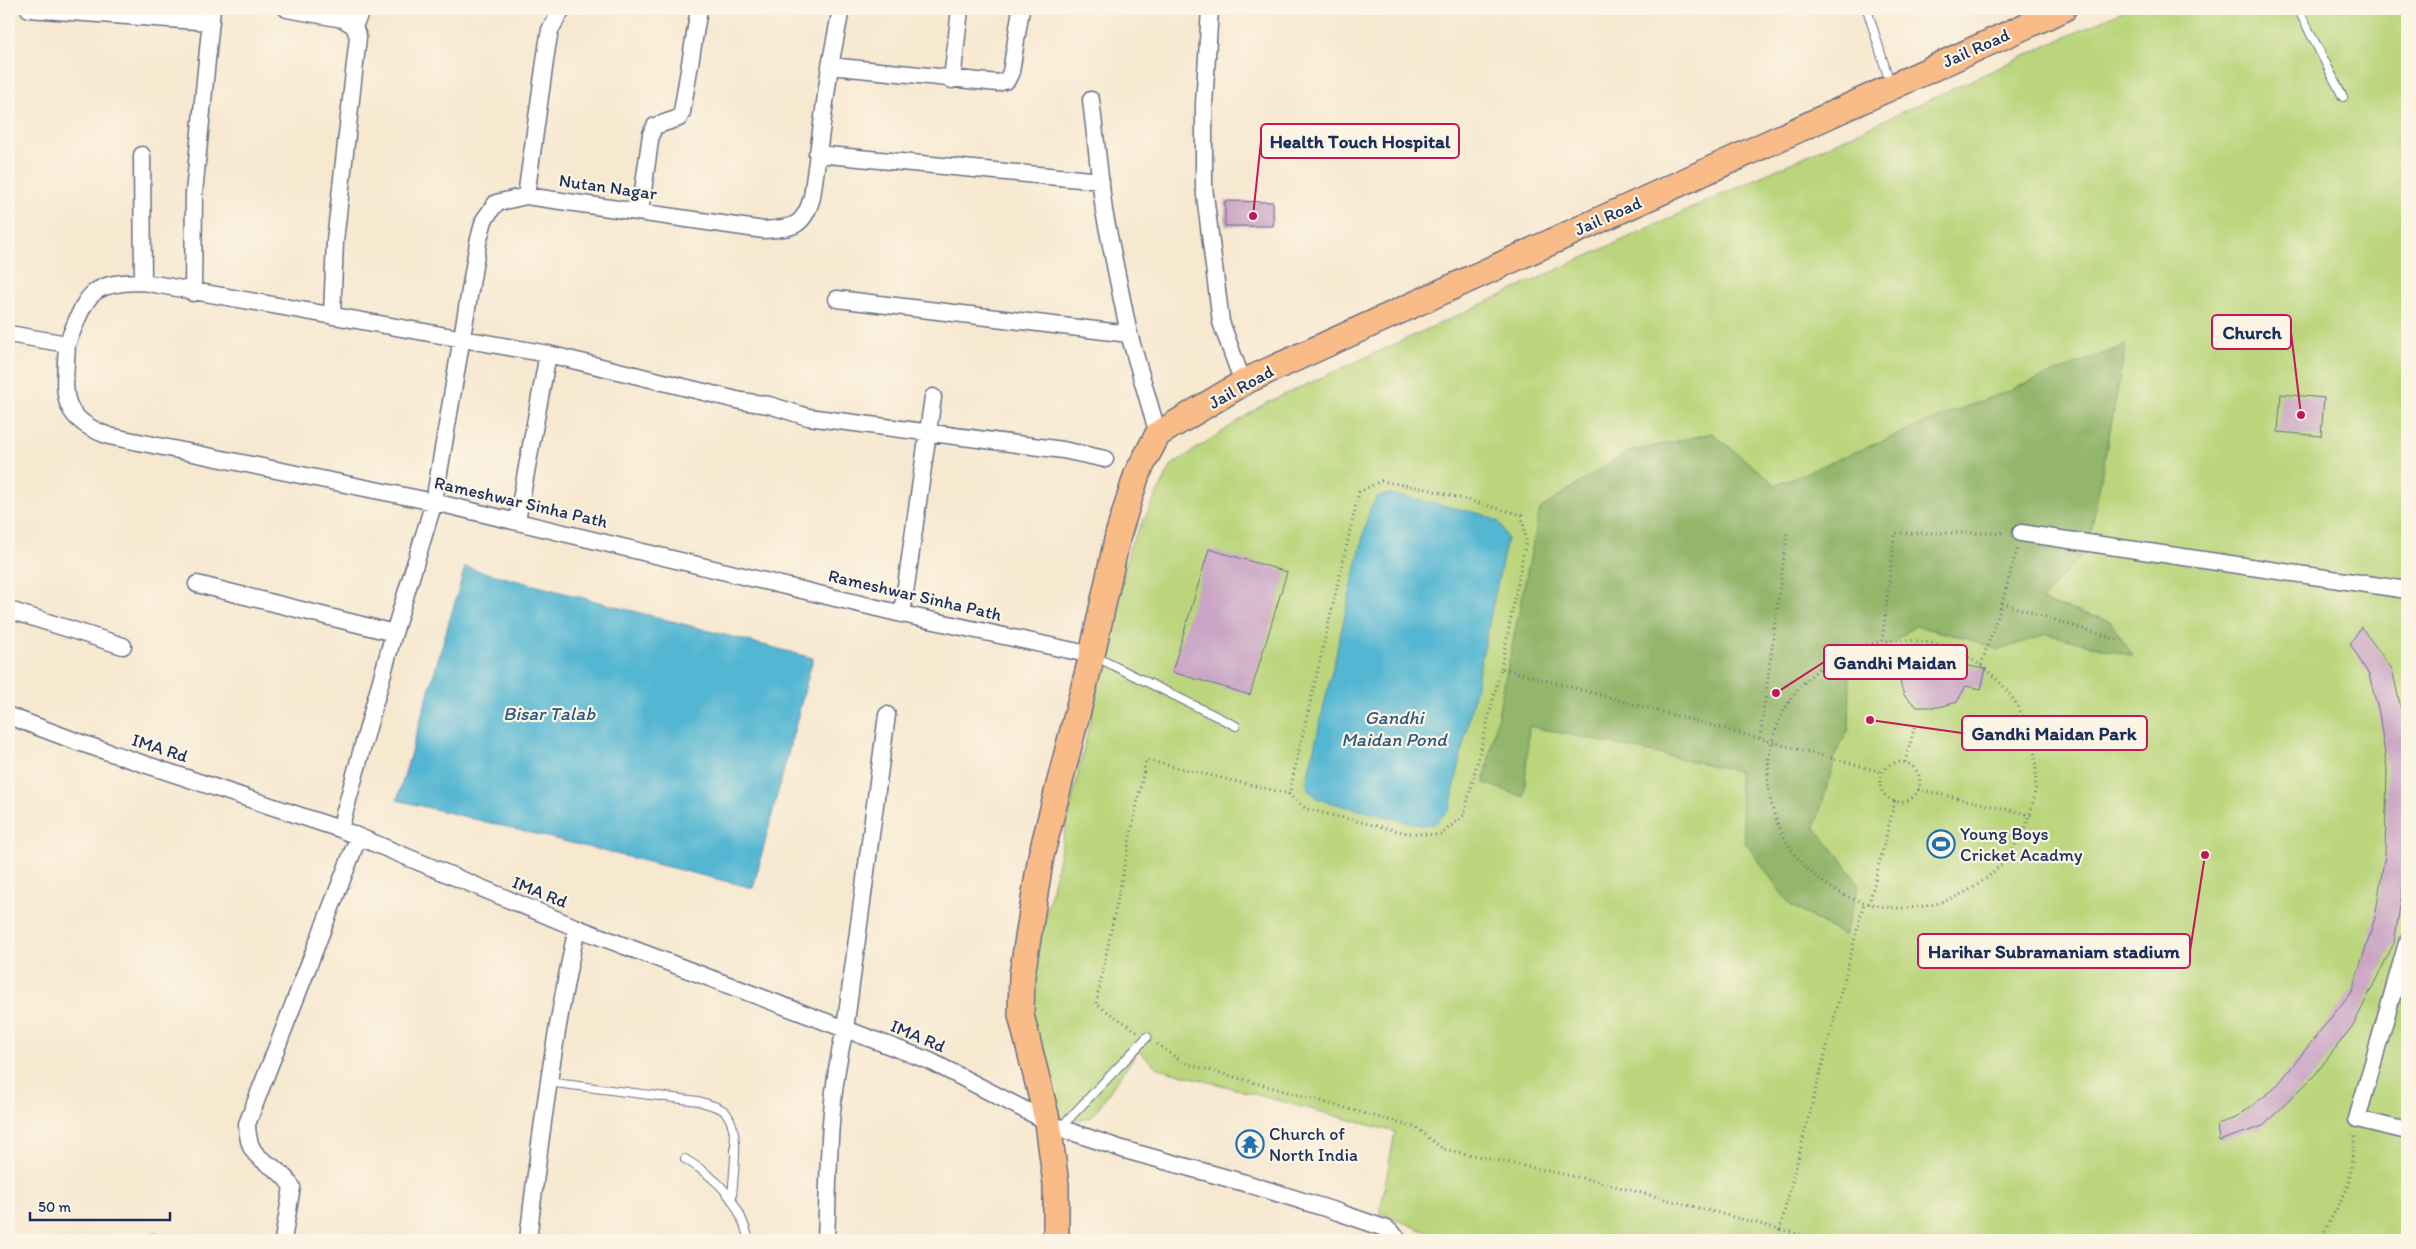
<svg xmlns="http://www.w3.org/2000/svg" width="2416" height="1249" font-family="Itim,sans-serif">
<style>
.green{fill:#bad57b;stroke:#6a826c}
.forest{fill:#93b66b;stroke:#577264}
.water{fill:#53b6d2;stroke:#377298}
.building{fill:#c9a4c4}
.lines{fill:none;stroke-linecap:round;stroke-linejoin:round}
.lane-casing{stroke:#687086;stroke-width:10}
.street-casing{stroke:#687086;stroke-width:19}
.primary-casing{stroke:#687086;stroke-width:28}
.path{stroke:#687086;stroke-width:3;stroke-dasharray:1 4;stroke-linecap:butt}
.lane{stroke:#fff;stroke-width:8}
.street{stroke:#fff;stroke-width:16}
.primary{stroke:#f9bc89;stroke-width:25}
.labels{text-anchor:middle;stroke-width:4.5;stroke-linejoin:round;paint-order:stroke}
.street-label{font-size:18px;fill:#1b2f5e;stroke:#fcf5e5}
.poi-label{font-size:18px;fill:#1b2f5e;stroke:#fcf5e5;text-anchor:start}
.water-label{font-size:19px;font-style:italic;fill:#2c5881;stroke:#fcf5e5}
.leader{fill:none;stroke:#c2185b;stroke-width:2}
.callout-dot{fill:#c2185b;stroke:#fcf5e5;stroke-width:2}
.callout{fill:#fcf5e5;stroke:#c2185b;stroke-width:2}
.callout-label{font-size:19px;text-anchor:middle;font-weight:bold;fill:#1b2f5e}
</style>
<rect width="100%" height="100%" fill="#fcf5e5"/>
<filter id="ink" filterUnits="userSpaceOnUse"><feTurbulence type="fractalNoise" baseFrequency=".02" numOctaves="2"/><feDisplacementMap in="SourceGraphic" scale="10" xChannelSelector="R" yChannelSelector="G"/><feConvolveMatrix kernelMatrix="1 2 1 2 8 2 1 2 1" color-interpolation-filters="sRGB"/></filter>
<filter id="wash" filterUnits="userSpaceOnUse"><feTurbulence type="fractalNoise" baseFrequency=".0096" numOctaves="4" result="noise"/><feDisplacementMap in="SourceGraphic" scale="20" xChannelSelector="R" yChannelSelector="G"/><feGaussianBlur stdDeviation="1.12" result="paint"/><feColorMatrix in="noise" values="0 0 0 0 0 0 0 0 0 0 0 0 0 0 0 0 0 1.4 0 .05"/><feComposite in="paint" operator="in"/></filter>
<g filter="url(#wash)">
<rect width="100%" height="100%" fill="#f7e8d0"/>
<path class="green" d="M2127,9H2407V1207L2402,1240H1447L1380,1213L1395,1132L1158,1068L1138,1051L1091,1118L1048,1123L1029,989L1130,546L1172,465L1264,404Z"/>
<path class="forest" d="M2126,345L2088,548L2041,601L2110,621L2133,656L2047,634L1999,650L1966,638L1915,626L1850,673L1849,730L1838,748L1815,828L1842,860L1859,885L1844,936L1790,905L1745,842L1738,771L1529,726L1524,797L1484,783L1540,509L1625,453L1712,433L1776,485L1940,417Z"/>
<path class="water" d="M1390,494L1482,514L1499,522L1507,538L1450,809L1434,824L1421,825L1320,800L1308,790L1307,779L1369,511L1378,496Z
M465,567L813,658L753,888L397,800Z"/>
<g id="blocks">
<path class="building" d="M1225,201L1273,202V226H1225Z
M2281,394L2324,398L2321,436L2278,432Z
M1209,549L1287,572L1250,695L1172,672Z
M2361,627L2392,669L2407,736V863L2394,943L2354,1024L2314,1076L2263,1126L2219,1141L2217,1124L2236,1118L2275,1088L2352,991L2375,918L2385,854L2387,769L2379,713L2369,675L2350,644Z
M1904,646L1968,666L1986,669L1981,689L1966,686L1957,702L1939,707H1917L1904,695L1901,686L1899,672Z
M152,1233L177,1240H150Z"/>
</g>
</g>
<g filter="url(#ink)">
<use href="#blocks" fill-opacity="0" stroke="#687086" stroke-width="1"/>
<g class="lines">
<g class="lane-casing">
<path id="lane" d="M1867,9L1890,83
M2298,9L2343,97
M1094,656L1236,726
M547,1082L698,1101C706,1104 718,1106 724,1111C742,1128 733,1174 732,1198
M1060,1128L1147,1037
M685,1159C720,1180 738,1199 749,1240"/>
</g>
<g class="street-casing">
<path id="street" d="M29,9L211,22
M287,9L343,19L354,26L358,37L335,241L332,316
M1210,9L1204,104V187L1221,322L1243,383
M354,26L362,9
M830,66L998,83L1007,80L1011,72L1021,9
M952,80L960,9
M1091,100L1104,211L1129,334L1158,434
M817,154L1101,181
M142,155L143,282
M526,196L547,47L550,30L562,9
M640,212L651,134L655,126L679,118L682,112L699,9
M193,293L194,193L212,9
M837,299L1129,334
M9,334L67,344C65,392 56,417 109,436L434,502L902,614L1092,655
M67,344C87,297 86,282 143,282L548,354L741,401L769,405L808,417L1063,450L1105,459
M517,521L548,354
M2021,533L2407,590
M197,584L394,633
M9,610L123,646
M902,614L933,397
M9,716L78,742L340,829L577,928L930,1061L1060,1128L1125,1150L1245,1183L1338,1212L1387,1229L1399,1240
M340,829L394,633L434,502L478,243L484,220L496,203L526,196L764,230C793,228 804,227 812,197L830,66L841,9
M2407,943L2357,1119L2407,1131
M283,1240L292,1187C273,1156 248,1168 247,1124L358,838
M528,1240C540,1135 554,1032 577,928
M826,1240C829,1169 828,1098 845,1029L887,715"/>
</g>
<g class="primary-casing">
<path id="primary" d="M1056,1240V1184L1048,1123L1021,1015L1022,975L1041,856L1092,655L1118,535L1137,474L1158,434L1248,380L2063,9"/>
</g>
<path class="path" d="M2002,603L2117,640
M1768 774a134 134 0 1 1 268 0a134 134 0 1 1-268 0Z
M1882,641L1895,533H2006
M1981,665L2002,603L2017,549
M1501,668L1526,541L1522,515L1427,489L1381,481L1359,492L1289,794L1306,809L1407,833L1441,835L1464,815L1501,668L1882,772
M1760,738L1787,533
M1905,762L1915,725
M1880 782a20 20 0 1 1 40 0a20 20 0 1 1-40 0Z
M1918,789L2031,815
M1869,904L1895,801
M1137,1031L1096,1004L1146,760L1289,794
M1157,1044L1184,1063L1417,1128L1443,1149L1596,1181L1821,1240
M1777,1240L1864,903
M2320,1240L2349,1185L2355,1135"/>
<use href="#lane" class="lane"/>
<use href="#street" class="street"/>
<use href="#primary" class="primary"/>
</g>
</g>
<defs>
<g id="stadium-ring" transform="scale(1.4375)"><circle r="9.5" fill="#fcf5e5" stroke="#1f6fb2" stroke-width="1.5"/><path d="M0-5a6.5 5 0 1 0 0 10a6.5 5 0 1 0 0-10ZM-3.5-1.8h7v3.6h-7Z" fill="#1f6fb2"/></g>
<g id="temple-ring" transform="scale(1.4375)"><circle r="9.5" fill="#fcf5e5" stroke="#1f6fb2" stroke-width="1.5"/><path d="M0-6L5-2H3V0L6.5 2.5H4V6H1.5V3h-3V6H-4V2.5H-6.5L-3 0V-2H-5Z" fill="#1f6fb2"/></g>
</defs>
<g fill-rule="evenodd">
<use href="#stadium-ring" x="1941" y="844"/>
<use href="#temple-ring" x="1250" y="1144"/>
</g>
<g class="labels">
<g class="street-label">
<text transform="translate(1976 48) rotate(-24)" y="6">Jail Road</text>
<text transform="translate(608 187) rotate(8)" y="6">Nutan Nagar</text>
<text transform="translate(1608 216) rotate(-24)" y="6">Jail Road</text>
<text transform="translate(1241 387) rotate(-29)" y="6">Jail Road</text>
<text transform="translate(521 502) rotate(13)" y="6">Rameshwar Sinha Path</text>
<text transform="translate(915 595) rotate(13)" y="6">Rameshwar Sinha Path</text>
<text transform="translate(160 748) rotate(18)" y="6">IMA Rd</text>
<text transform="translate(540 892) rotate(22)" y="6">IMA Rd</text>
<text transform="translate(918 1036) rotate(23)" y="6">IMA Rd</text>
</g>
<g class="poi-label">
<text x="1960" y="840">Young Boys<tspan x="1960" dy="21">Cricket Acadmy</tspan></text>
<text x="1269" y="1140">Church of<tspan x="1269" dy="21">North India</tspan></text>
</g>
<g class="water-label">
<text x="549" y="720">Bisar Talab</text>
<text x="1394" y="724">Gandhi<tspan x="1394" dy="22">Maidan Pond</tspan></text>
</g>
</g>
<path class="leader" d="M1253 216L1261 141M2301 415L2291 332M1776 693L1824 662M1870 720L1962 733M2205 855L2190 951"/>
<g class="callout-dot">
<circle cx="1253" cy="216" r="5"/>
<circle cx="2301" cy="415" r="5"/>
<circle cx="1776" cy="693" r="5"/>
<circle cx="1870" cy="720" r="5"/>
<circle cx="2205" cy="855" r="5"/>
</g>
<g class="callout">
<rect x="1261" y="124" width="198" height="34" rx="5"/>
<rect x="2212" y="315" width="79" height="34" rx="5"/>
<rect x="1824" y="645" width="143" height="34" rx="5"/>
<rect x="1962" y="716" width="185" height="34" rx="5"/>
<rect x="1918" y="934" width="272" height="34" rx="5"/>
</g>
<g class="callout-label">
<text x="1360" y="148">Health Touch Hospital</text>
<text x="2252" y="339">Church</text>
<text x="1895" y="669">Gandhi Maidan</text>
<text x="2054" y="740">Gandhi Maidan Park</text>
<text x="2054" y="958">Harihar Subramaniam stadium</text>
</g>
<rect width="2416" height="1249" fill="none" stroke="#fcf5e5" stroke-width="30"/>
<path d="M30 1212v8h140v-8" fill="none" stroke="#1b2f5e" stroke-width="2.5"/>
<text x="38" y="1212" font-size="15" fill="#1b2f5e" stroke="#fcf5e5" stroke-width="4" paint-order="stroke">50 m</text>
</svg>
